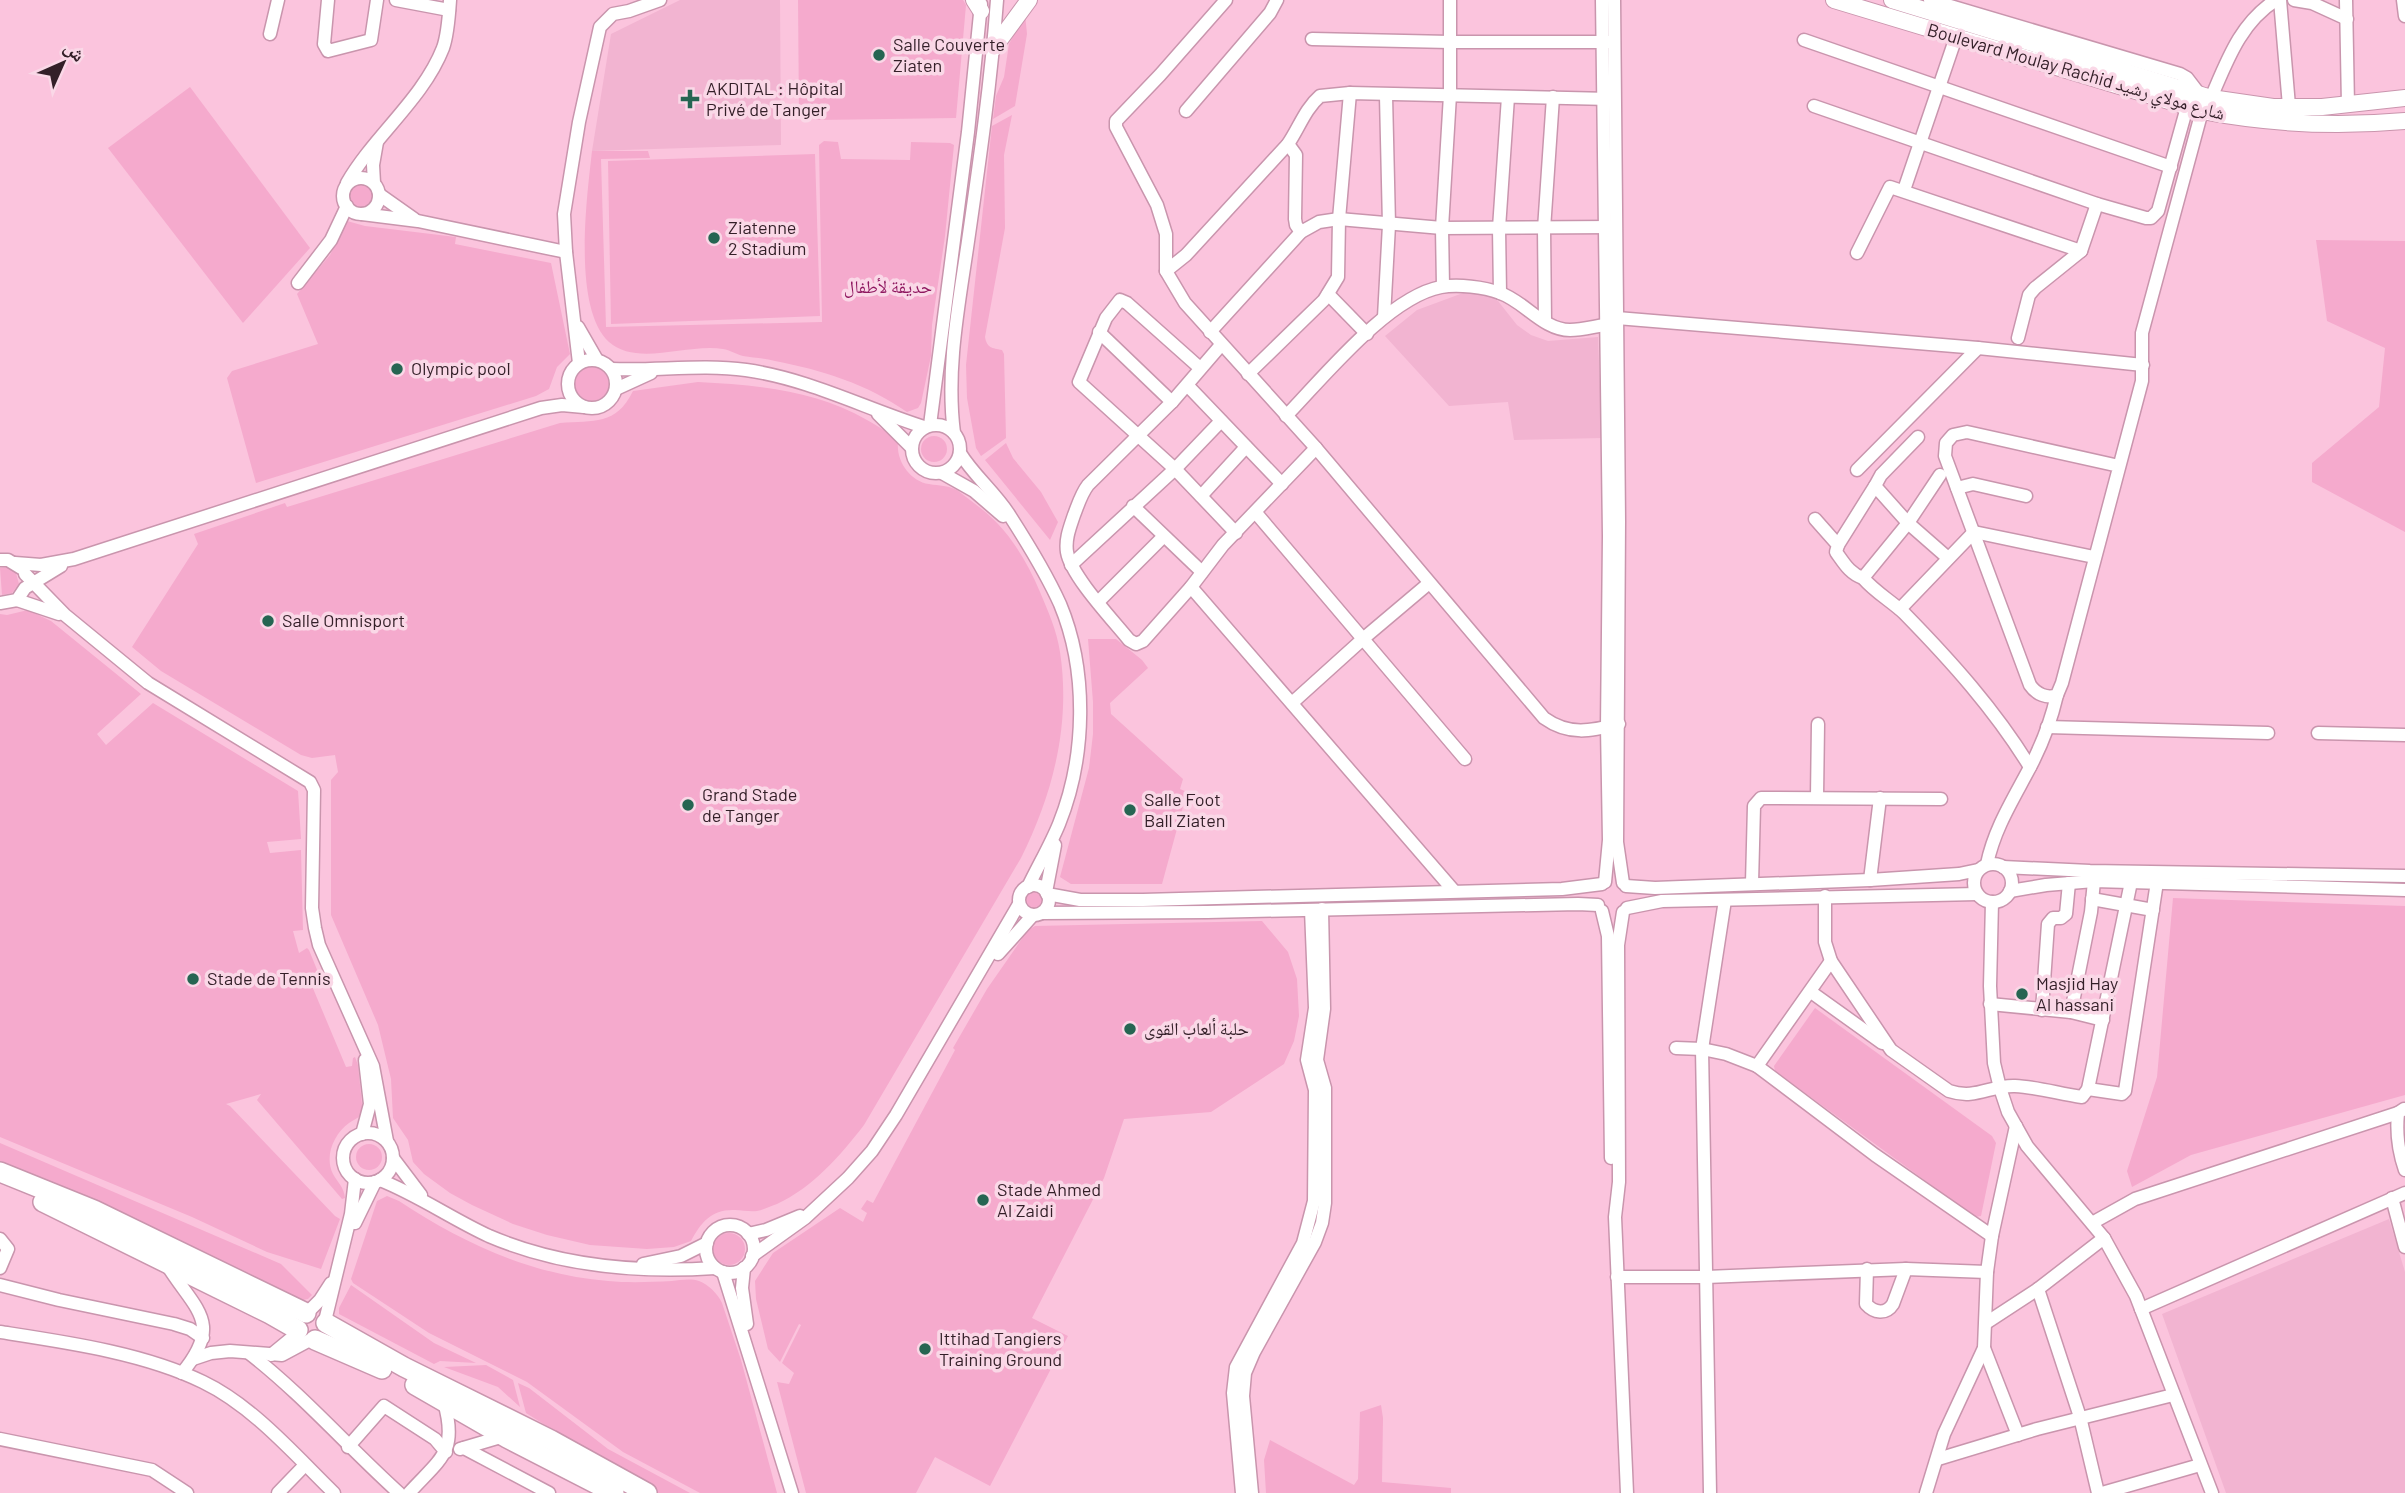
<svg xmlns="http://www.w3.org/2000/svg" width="2405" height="1493" font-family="Barlow,'Noto Naskh Arabic',sans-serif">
  <rect width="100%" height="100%" fill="#fbc4dd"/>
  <g fill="#f2b4d1">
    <path d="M680 0H780L781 145 592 151 611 34Z"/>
    <path d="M1463 293H1480L1490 296 1498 301 1517 325 1531 335 1548 341 1598 337 1602 438 1514 440 1508 402 1449 406 1385 336 1417 310Z"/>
    <path d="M2389 1219 2405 1272V1493H2226L2162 1314Z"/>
  </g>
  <g fill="#f5aacd">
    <path d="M798 0H963L966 5 956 118 819 120 799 117Z"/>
    <path d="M1025 14 1027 34 1015 106 993 119 996 96 1004 77 1009 44Z"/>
    <path d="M190 87 310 248 243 323 108 148Z"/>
    <path d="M1012 115 1004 155 1005 228 985 337C987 348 992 348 1002 350L1004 354 1006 438 981 456 976 448 967 398 966 365 992 126Z"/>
    <path d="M824 141 838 142 841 159 910 160 911 142 950 143 954 145 945 236 932 325 931 356 921 403 918 408 907 412C867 384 822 370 775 361 764 358 753 358 743 356 736 354 730 350 723 349 688 343 637 367 609 342 572 308 587 196 592 151H648L650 158 601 159 606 327 822 322 819 145Z"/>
    <path d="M815 154 820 316 611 324 608 161Z"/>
    <circle cx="361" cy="197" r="12"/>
    <path d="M347 221 365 226 456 237 455 244 551 263 570 354 557 367 549 389 536 396 256 483 227 378 232 371 318 344 297 294 330 255Z"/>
    <path d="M2316 240 2405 241V532L2312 482V463L2379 407 2385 348 2327 321Z"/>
    <circle cx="592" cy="384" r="18"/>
    <path d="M698 382C757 385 815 390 867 420 879 427 889 432 898 442 896 461 910 481 929 484 940 486 947 485 957 490 971 501 986 511 998 524 1016 543 1030 568 1040 592 1048 611 1057 631 1060 652 1071 724 1053 794 1021 858L864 1125C841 1155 812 1188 777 1204 771 1206 763 1210 757 1211 750 1212 742 1210 735 1210 712 1209 701 1222 691 1241L674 1247 647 1249 590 1245 547 1235 513 1224 472 1205 450 1193 424 1174 413 1162 408 1140 393 1118 391 1079 378 1025 331 915V780L338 772 335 755 312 758 301 755 161 671 132 647 198 544 194 534 285 503 287 507 560 423C594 420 616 426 633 391Z"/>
    <circle cx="934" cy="449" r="13"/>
    <path d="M1006 443 1013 458 1041 492 1058 522 1050 540 985 460Z"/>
    <path d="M7 567 16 573 19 584 12 593 2 595 0 568Z"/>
    <path d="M28 610 51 621 141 694 97 734 106 745 153 703 298 791 301 839 267 842 270 853 301 850 303 930 293 931 299 953 307 948 309 950 322 982 312 986 346 1067 352 1066 353 1058 355 1057 358 1065 363 1114C358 1118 353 1120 349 1123 334 1134 324 1156 333 1174 338 1183 344 1187 345 1198L342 1199 257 1100 261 1094 226 1104 230 1106 335 1216 340 1219 321 1269 267 1252 192 1217 0 1137V614L7 615Z"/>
    <path d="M1088 639H1116L1142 660 1148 668 1110 703 1111 714 1183 779 1180 789 1187 792 1162 884H1071L1060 877 1089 768 1093 734V702Z"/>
    <circle cx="1034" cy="901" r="11"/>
    <path d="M2173 898 2405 906V1095L2191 1155 2132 1187 2127 1171 2157 1077Z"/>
    <path d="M1262 921 1288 952 1297 979 1299 1016 1294 1041 1284 1064 1211 1112 1124 1119 1104 1178 1032 1318 1068 1336 990 1486 935 1457 916 1493H806L777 1382 789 1384 794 1373 782 1363 801 1325 799 1324 780 1362 768 1349 756 1299 755 1281 773 1253 840 1208 863 1222 867 1213 861 1209 867 1200 873 1203 955 1050 953 1048 987 989 1028 930 1035 926Z"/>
    <path d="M1815 1008 1992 1136 1996 1143 1981 1216 1975 1217 1775 1071 1774 1066Z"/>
    <path d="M0 1143 281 1264 312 1295 308 1299 303 1300 97 1200 0 1161Z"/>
    <circle cx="369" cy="1157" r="13"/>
    <path d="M387 1196 399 1201C462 1243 532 1275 608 1281 629 1283 651 1282 672 1281 680 1280 691 1278 699 1281 708 1284 718 1294 722 1303L741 1360 777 1493H700L623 1452 527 1382 429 1333 353 1283 351 1279 377 1201Z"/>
    <circle cx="729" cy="1249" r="16"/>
    <path d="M351 1285 434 1343 476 1363 440 1361 434 1364 339 1314V1308Z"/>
    <path d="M486 1365 513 1380 520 1407 498 1387 444 1367Z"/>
    <path d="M518 1383 529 1388 608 1449 690 1493H657L562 1440 553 1430 526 1413Z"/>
    <path d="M1381 1405 1383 1418 1382 1482 1451 1488V1493H1266L1264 1460 1270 1440 1354 1485 1358 1479 1360 1412Z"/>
  </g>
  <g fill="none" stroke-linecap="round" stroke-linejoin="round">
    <defs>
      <g id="minor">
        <path d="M328 0 324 44 328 51 371 40 377 0"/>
        <path d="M396 0 449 10"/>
        <path d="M1226 0 1160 75 1116 121V127L1157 205 1166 234V271L1185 303 1316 448 1544 718C1569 736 1591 731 1619 724"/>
        <path d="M1602 0 1609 536 1607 727 1609 840 1605 882"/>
        <path d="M1614 0 1619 521 1617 842 1623 883"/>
        <path d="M1930 0 2180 74 2187 78 2200 95"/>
        <path d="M2280 0 2289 106"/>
        <path d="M2294 0 2312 3 2347 19"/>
        <path d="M2346 0 2348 105"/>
        <path d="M2403 0 2405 16"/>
        <path d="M270 34 278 0"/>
        <path d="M1312 39 1450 42H1609"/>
        <path d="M1804 40 2171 167"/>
        <path d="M2211 98C2227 61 2240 23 2276 0"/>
        <path d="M1814 106 2097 204 2146 218H2151L2158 211 2187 107"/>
        <path d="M1186 111 1270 13 1277 0"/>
        <path d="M1288 144 1296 155 1295 219 1296 225 1301 232"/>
        <circle cx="361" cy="196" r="18"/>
        <path d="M347 183C374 136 423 99 443 48 448 34 449 15 450 0"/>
        <path d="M374 183 373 165 377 142"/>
        <path d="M1904 190 1956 37"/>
        <path d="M380 195 414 219"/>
        <path d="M362 214 418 221 566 252"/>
        <path d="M1857 253 1890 187 2081 251"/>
        <path d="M1166 271 1186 255 1288 144C1299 128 1305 109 1320 96L1350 93 1610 99"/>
        <path d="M298 283 331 240 347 206"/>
        <path d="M1443 286 1442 228 1450 95V0"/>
        <path d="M1500 293 1499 228 1508 97"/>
        <path d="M1328 294 1367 334"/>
        <path d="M1384 317 1389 225 1386 96"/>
        <path d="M1617 318 1978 348 2143 365"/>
        <path d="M1545 321 1544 229 1553 97"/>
        <path d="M578 327 597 360"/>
        <path d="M1099 332 1172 402"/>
        <path d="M1210 332 1301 232 1319 222 1339 219 1442 228 1614 227"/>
        <path d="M2018 338 2029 295 2035 288 2081 251 2097 204"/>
        <path d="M1221 345 1172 402 1088 485C1081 494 1078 505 1074 515 1070 527 1065 539 1067 552 1071 576 1113 620 1129 640L1136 644 1143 641 1191 587 1223 545 1316 448"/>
        <circle cx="592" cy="384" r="24"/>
        <path d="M579 363 566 252 564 214 579 122 600 27 613 14 629 11 660 0"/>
        <path d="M1200 368 1127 303 1120 300 1106 318 1079 382 1175 469 1236 533"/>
        <path d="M612 369C656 371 702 364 746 370 809 379 864 408 924 427"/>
        <path d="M1248 374 1324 300 1338 277 1339 219 1350 93"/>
        <path d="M1188 386 1282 484"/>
        <path d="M616 389 651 373"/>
        <path d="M878 414 911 447"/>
        <path d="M1286 416C1323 378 1388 297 1441 287 1458 284 1484 287 1500 293 1524 301 1543 330 1570 330 1584 330 1599 325 1613 324"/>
        <circle cx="936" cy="449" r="24"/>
        <path d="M930 425 968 132 981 4"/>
        <path d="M954 433C946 371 958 309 967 248 979 165 991 83 997 0"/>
        <path d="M1918 437 1881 475 1875 486 1908 523 1948 558"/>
        <path d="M960 453C974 476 996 493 1010 516 1028 544 1046 573 1060 604 1088 671 1086 757 1059 824 1050 846 1038 866 1028 887"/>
        <path d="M2119 466 1967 432 1953 435 1946 443 1945 456 2030 685C2036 694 2047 699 2057 695L2062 683 2142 381V333L2202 111"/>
        <path d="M1857 470 1978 348"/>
        <path d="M942 473 974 491 1003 516"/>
        <path d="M1940 475 1908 523 1863 578C1875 592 1891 601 1904 613 1951 661 1995 710 2030 767"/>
        <path d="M1957 488 1973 484 2026 496"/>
        <path d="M1201 496 1246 447"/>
        <path d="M1133 506 1202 572"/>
        <path d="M1256 513 1465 759"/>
        <path d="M1815 519 1838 545 1836 552C1844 563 1850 574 1863 578"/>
        <path d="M1838 545 1875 486"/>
        <path d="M0 560H8L21 568"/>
        <path d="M15 563 41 565 74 559 541 408 562 405 584 407"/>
        <path d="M1071 565 1175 469 1221 421"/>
        <path d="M25 574 65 615 148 683 310 782 314 790 312 908 315 928 319 945 373 1066 387 1141"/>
        <path d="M1191 587 1454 891"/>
        <path d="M17 600 59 614"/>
        <path d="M1098 602 1163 537"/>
        <path d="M0 603 17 600 25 588 61 566"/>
        <path d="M1900 609 1974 532 2094 557"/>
        <path d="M1292 703 1364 638 1428 584"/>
        <path d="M2047 727 2268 733"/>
        <path d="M2318 733 2405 735"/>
        <path d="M1817 797 1818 724"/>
        <circle cx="1993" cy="883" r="19"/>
        <path d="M1987 864C1994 830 2012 801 2028 771 2041 747 2051 721 2057 695"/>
        <path d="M2003 867 2090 871 2405 876"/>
        <path d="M1870 880 1880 798"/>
        <path d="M1752 883 1754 806 1761 798 1941 799"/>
        <circle cx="1034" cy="900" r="15"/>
        <path d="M1626 886 1655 888 1870 880 1959 874 1978 870"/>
        <path d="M2010 891 2046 885 2094 881 2405 890"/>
        <path d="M1046 892 1055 845"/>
        <path d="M1047 894 1080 900H1143L1562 889 1602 884"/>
        <path d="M1825 896V942L1831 961 1891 1050 1949 1091C1976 1100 1990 1085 2015 1086 2037 1087 2060 1094 2082 1097L2088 1089 2131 882"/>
        <path d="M2092 899 2153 910"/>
        <path d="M1992 902 1990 986 1994 1063 2000 1088 2008 1112 2027 1146 2104 1238 2136 1296 2212 1493"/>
        <path d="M1627 908 1662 901 1977 894"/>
        <path d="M1602 911 1608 936 1611 1158"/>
        <path d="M1623 912 1618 945 1619 1182 1615 1217 1627 1493"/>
        <path d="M1042 913 1207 912 1578 904 1598 905"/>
        <path d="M998 954 1033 915"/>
        <path d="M1811 992 1882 1043"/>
        <path d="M1990 1004 2071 1012 2103 1020"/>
        <path d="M2042 1010 2048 924 2053 918H2061L2066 914 2069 883"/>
        <path d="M2071 1012 2091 912 2094 881"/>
        <path d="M1676 1048 1702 1049 1726 1054 1757 1066 1875 1155 1992 1236"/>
        <path d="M1757 1066 1831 961"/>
        <path d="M2088 1089 2122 1094 2125 1091 2157 882"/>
        <path d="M2404 1109 2398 1113C2396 1134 2398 1150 2405 1170"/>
        <circle cx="368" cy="1158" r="25"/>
        <path d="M362 1134 370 1104 365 1060"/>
        <path d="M393 1158 421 1195"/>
        <path d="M380 1180C418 1195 452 1219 489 1236 559 1266 640 1273 715 1268"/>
        <path d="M2392 1198 2405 1247"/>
        <path d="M355 1223 375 1182"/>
        <path d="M2092 1223 2135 1199 2398 1113"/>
        <circle cx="730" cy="1249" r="24"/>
        <path d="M748 1234 766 1230 800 1216"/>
        <path d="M0 1239 8 1249 0 1268"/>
        <path d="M752 1256 805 1218 848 1178 872 1151 896 1115 1019 904"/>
        <path d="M643 1264 681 1256 707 1243"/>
        <path d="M167 1265C195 1310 224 1322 182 1373"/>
        <path d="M744 1268 742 1288 747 1324"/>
        <path d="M1867 1269 1866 1304C1874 1313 1886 1315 1893 1304L1906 1269 1987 1272"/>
        <path d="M723 1272 792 1493"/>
        <path d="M1617 1277H1706L1906 1269"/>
        <path d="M0 1285 59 1300 174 1324 190 1329 203 1338"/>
        <path d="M2038 1289 2080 1417 2098 1493"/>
        <path d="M2141 1309 2405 1193"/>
        <path d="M308 1312 320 1300 331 1283"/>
        <path d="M325 1321 351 1214 355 1179"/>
        <path d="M1986 1323 2038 1289 2104 1238"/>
        <path d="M0 1332C65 1342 144 1353 203 1382 253 1406 295 1455 334 1493"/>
        <path d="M1984 1348 2018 1435"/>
        <path d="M249 1353C303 1395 348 1447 399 1493"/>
        <path d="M271 1355 299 1332"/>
        <path d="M193 1359 211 1353 230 1351 282 1355 310 1340"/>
        <path d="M0 1439 152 1470 187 1493"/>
        <path d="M348 1447 384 1406 435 1439 446 1452"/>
        <path d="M464 1448 549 1493"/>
        <path d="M460 1449 504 1436"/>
        <path d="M1938 1459 2037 1429 2173 1395"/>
        <path d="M278 1493 305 1465"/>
        <path d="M409 1493C441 1458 458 1452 444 1402"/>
        <path d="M1242 1493 1233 1393 1236 1367 1303 1243 1314 1201 1315 1090 1307 1060 1315 1008 1311 910"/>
        <path d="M1252 1493 1243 1396 1245 1373 1254 1352 1315 1242 1322 1223 1325 1203V1088L1317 1060 1324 1009 1322 909"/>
        <path d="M1710 1493 1702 1049 1725 900"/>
        <path d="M1926 1493 1944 1434 1984 1348 1987 1272 1992 1236 2016 1126"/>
        <path d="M2102 1493 2200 1465"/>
      </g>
      <g id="major">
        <path d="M974 0 981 11"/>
        <path d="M1834 0 2202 111C2269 124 2337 127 2405 121"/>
        <path d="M1892 0 2211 98 2273 107H2322L2405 98"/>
        <path d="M993 49 1029 0"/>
      </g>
      <g id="highway">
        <path d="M0 1172 94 1210 306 1313"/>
        <path d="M43 1202 270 1314 298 1330"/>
        <path d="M326 1323 404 1367 551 1440 647 1493"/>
        <path d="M315 1340 382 1369"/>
        <path d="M415 1385 507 1438 614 1493"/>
      </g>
    </defs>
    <use href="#minor" stroke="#c995ad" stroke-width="15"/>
    <use href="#major" stroke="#c995ad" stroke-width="18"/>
    <use href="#highway" stroke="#c995ad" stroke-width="22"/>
    <use href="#minor" stroke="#fff" stroke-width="12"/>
    <use href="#major" stroke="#fff" stroke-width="16"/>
    <use href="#highway" stroke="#fff" stroke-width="19"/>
  </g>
  <g fill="#266552" stroke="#fad8e7" stroke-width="2.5">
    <circle cx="879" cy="55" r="7"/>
    <path d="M686.5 88.5h7v7h7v7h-7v7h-7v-7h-7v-7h7z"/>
    <circle cx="714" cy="238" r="7"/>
    <circle cx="397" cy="369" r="7"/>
    <circle cx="268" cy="621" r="7"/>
    <circle cx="688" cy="805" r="7"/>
    <circle cx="1130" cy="810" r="7"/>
    <circle cx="193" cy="979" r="7"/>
    <circle cx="2022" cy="994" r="7"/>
    <circle cx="1130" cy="1029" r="7"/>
    <circle cx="983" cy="1200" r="7"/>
    <circle cx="925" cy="1349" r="7"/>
  </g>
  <g text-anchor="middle" stroke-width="7" stroke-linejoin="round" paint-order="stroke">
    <g font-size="18" fill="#331f28" stroke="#fad8e7" text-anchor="start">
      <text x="893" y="51">Salle Couverte<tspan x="893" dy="21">Ziaten</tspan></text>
      <text x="706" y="95">AKDITAL : Hôpital<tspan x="706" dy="21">Privé de Tanger</tspan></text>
      <text x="728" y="234">Ziatenne<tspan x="728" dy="21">2 Stadium</tspan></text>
      <text x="411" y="375">Olympic pool</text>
      <text x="282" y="627">Salle Omnisport</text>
      <text x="702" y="801">Grand Stade<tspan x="702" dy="21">de Tanger</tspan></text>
      <text x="1144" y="806">Salle Foot<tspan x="1144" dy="21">Ball Ziaten</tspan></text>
      <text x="207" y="985">Stade de Tennis</text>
      <text x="2036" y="990">Masjid Hay<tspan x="2036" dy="21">Al hassani</tspan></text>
      <text x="1144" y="1035">حلبة ألعاب القوى</text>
      <text x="997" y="1196">Stade Ahmed<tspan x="997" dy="21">Al Zaidi</tspan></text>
      <text x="939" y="1345">Ittihad Tangiers<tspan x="939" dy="21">Training Ground</tspan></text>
    </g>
    <g font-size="18" fill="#331f28" stroke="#fad8e7">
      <text transform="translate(2076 72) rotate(16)" y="6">Boulevard Moulay Rachid شارع مولاي رشيد</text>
    </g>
    <g font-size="18" fill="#8f1860" stroke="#fad8e7">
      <text x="888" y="293">حديقة لأطفال</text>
    </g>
  </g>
  <g transform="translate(63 63) rotate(45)" stroke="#fad8e7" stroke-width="5" paint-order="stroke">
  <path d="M0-5L12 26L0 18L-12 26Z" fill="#331f28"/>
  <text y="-10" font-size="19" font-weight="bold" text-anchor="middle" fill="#331f28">ش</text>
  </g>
</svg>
